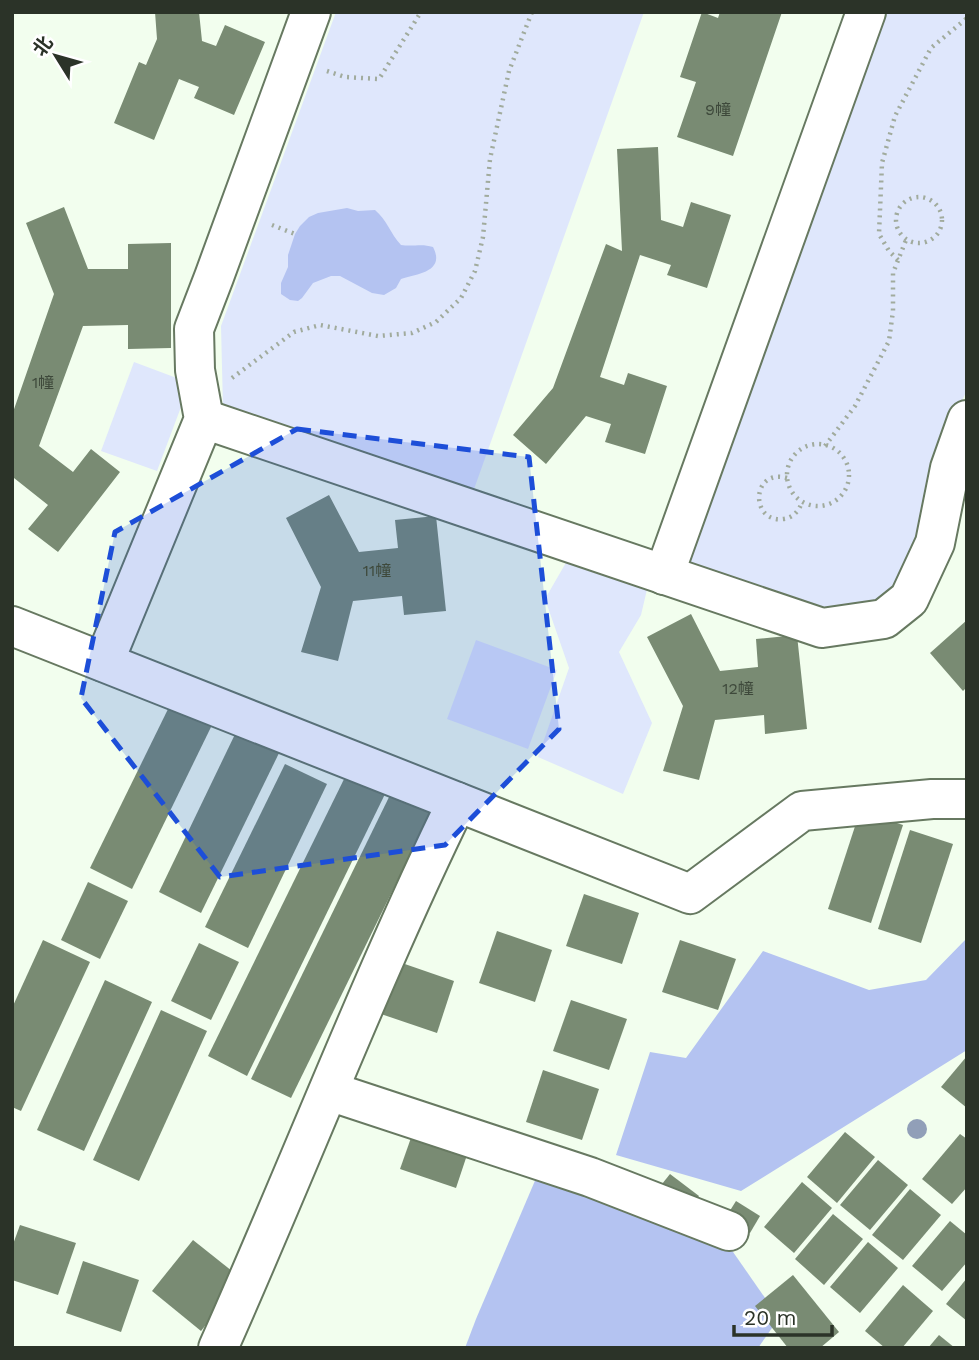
<svg xmlns="http://www.w3.org/2000/svg" width="979" height="1360" font-family="'Work Sans','Noto Sans SC',sans-serif">
  <rect width="100%" height="100%" fill="#f2feee"/>
  <g fill="#dfe7fc">
    <path d="M336 12H644L473 492 223 408 221 326Z"/>
    <path d="M882 12H967V390L950 426 930 507 892 601 824 620 679 568Z"/>
    <path d="M134 362 190 383 157 471 101 451Z"/>
    <path d="M571 554 649 581 641 615 619 652 652 723 623 794 538 757 569 668 545 599Z"/>
    <path d="M476 640 557 670 528 749 447 719Z"/>
  </g>
  <g fill="#b4c3f1">
    <path d="M347 208 358 211 375 210C387 220 390 233 401 245 414 247 421 243 433 247 446 272 416 274 401 279L396 288 384 295 372 293 340 276H331L313 283 302 298 298 301 290 300 281 294V283L288 267V255L295 234 300 226 309 217 318 213Z"/>
    <path d="M967 938V1050L741 1191 616 1155 650 1052 686 1058 763 951 869 990 926 980Z"/>
    <path d="M537 1176 724 1239 779 1318 758 1348H465L476 1319Z"/>
  </g>
  <g fill="#798b73">
    <path d="M155 12H199L202 41 216 46 225 25 265 42 234 115 194 98 199 87 179 79 154 140 114 123 139 62 146 65 157 39Z"/>
    <path d="M702 12 718 18 720 12H782L733 156 677 137 696 82 680 77Z"/>
    <path d="M658 147 661 220 683 227 691 202 731 215 707 288 667 275 671 265 640 255 600 377 624 385 628 373 667 386 645 454 605 442 611 424 586 416 546 464 513 435 553 388 606 244 622 251 617 149Z"/>
    <path d="M64 207 88 269H128V244L171 243V348L128 349V325L83 326 39 446 73 472 91 449 120 472 58 552 28 529 48 505 14 478 12 479V415L54 294 26 223Z"/>
    <path d="M329 495 359 552 398 548 395 520 436 516 446 611 404 615 402 596 353 601 338 661 301 652 321 587 286 518Z"/>
    <path d="M691 614 720 671 758 667 756 639 797 635 807 729 765 734 764 715 715 720 699 780 663 771 683 706 647 637Z"/>
    <path d="M967 620V687L963 691 930 653Z"/>
    <path d="M170 705 212 725 132 889 90 868Z"/>
    <path d="M238 728 281 749 201 913 159 892Z"/>
    <path d="M285 764 327 784 248 948 205 927Z"/>
    <path d="M348 771 387 790 247 1076 208 1056Z"/>
    <path d="M391 793 431 812 291 1098 251 1079Z"/>
    <path d="M860 811 903 825 871 923 828 909Z"/>
    <path d="M910 830 953 844 921 943 878 929Z"/>
    <path d="M88 882 128 901 100 959 61 940Z"/>
    <path d="M584 894 639 913 622 964 566 946Z"/>
    <path d="M497 931 552 950 535 1002 479 983Z"/>
    <path d="M43 940 90 962 21 1111 12 1107V1008Z"/>
    <path d="M680 940 736 959 718 1010 662 992Z"/>
    <path d="M199 943 239 962 211 1020 171 1001Z"/>
    <path d="M399 962 454 981 437 1033 381 1014Z"/>
    <path d="M105 980 152 1002 84 1151 37 1130Z"/>
    <path d="M571 1000 627 1019 609 1070 553 1051Z"/>
    <path d="M161 1010 207 1031 139 1181 93 1160Z"/>
    <path d="M967 1056V1108L941 1087Z"/>
    <path d="M543 1070 599 1089 582 1140 526 1122Z"/>
    <path d="M418 1118 473 1137 456 1188 400 1169Z"/>
    <path d="M845 1132 875 1157 837 1203 807 1177Z"/>
    <path d="M960 1134 967 1139V1187L952 1204 922 1179Z"/>
    <path d="M878 1160 908 1185 870 1230 840 1205Z"/>
    <path d="M670 1174 699 1196 691 1207 662 1184Z"/>
    <path d="M802 1182 832 1208 794 1253 764 1227Z"/>
    <path d="M910 1189 941 1215 903 1260 872 1235Z"/>
    <path d="M736 1201 760 1216 750 1233 726 1217Z"/>
    <path d="M833 1214 863 1239 824 1285 795 1259Z"/>
    <path d="M950 1221 967 1235V1262L942 1291 912 1266Z"/>
    <path d="M20 1225 76 1243 58 1295 12 1280V1247Z"/>
    <path d="M193 1240 242 1279 201 1331 152 1291Z"/>
    <path d="M868 1242 898 1268 860 1313 830 1287Z"/>
    <path d="M83 1261 139 1280 121 1332 66 1313Z"/>
    <path d="M793 1275 839 1332 820 1348H788L755 1306Z"/>
    <path d="M967 1278V1321L946 1304Z"/>
    <path d="M903 1285 933 1311 902 1348H885L865 1331Z"/>
    <path d="M939 1335 955 1348H928Z"/>
  </g>
  <g fill="none" stroke-linecap="round" stroke-linejoin="round">
    <defs>
      <g id="minor">
        <path d="M204 419 822 628 884 619 909 599 935 543 950 468 967 420"/>
        <path d="M664 575 866 12"/>
        <path d="M12 626 690 894 802 811 932 799H967"/>
        <path d="M104 662 204 419 195 370 194 329 214 277 311 12"/>
        <path d="M329 1091 590 1177 729 1231"/>
        <path d="M218 1348C299 1167 370 980 457 802"/>
      </g>
    </defs>
    <use href="#minor" stroke="#677961" stroke-width="42"/>
    <g stroke="#a1ab9d" stroke-width="4.5" stroke-dasharray="2 5" stroke-linecap="butt">
      <path d="M327 71 345 77 379 79 421 12"/>
      <circle cx="919" cy="220" r="23"/>
      <path d="M272 225 295 234"/>
      <path d="M898 260 889 251 879 234 882 163 895 116 931 48 967 18"/>
      <path d="M232 378 294 332 320 325 378 336 412 333 436 322 461 298 475 271 483 237 490 159 509 71 532 12"/>
      <circle cx="818" cy="475" r="31"/>
      <path d="M825 446 855 406 889 341 893 311V273L906 240"/>
      <path d="M787 478C751 468 750 523 783 519 793 518 799 511 802 502"/>
    </g>
    <use href="#minor" stroke="#fff" stroke-width="38"/>
  </g>
  <circle fill="#919fb8" cx="917" cy="1129" r="10"/>
  <path fill="#1d4ed8" fill-opacity="0.2" stroke="#1d4ed8" stroke-width="5" stroke-dasharray="14 9" stroke-linejoin="round" d="M297 429 529 457 559 729 445 845 220 877 81 698 115 532Z"/>
  <g text-anchor="middle" stroke-width="5" stroke-linejoin="round" paint-order="stroke">
    <g font-size="16" fill="#3e493b">
      <text x="718" y="115">9幢</text>
      <text x="43" y="388">1幢</text>
      <text x="377" y="576">11幢</text>
      <text x="738" y="694">12幢</text>
    </g>
  </g>
  <rect width="979" height="1360" fill="none" stroke="#2b3328" stroke-width="28"/>
  <g transform="translate(56 56) rotate(307)" stroke="#ffffff" stroke-width="5" paint-order="stroke">
  <path d="M0-5L12 26L0 18L-12 26Z" fill="#2b3328"/>
  <text y="-10" font-size="19" font-weight="bold" text-anchor="middle" fill="#2b3328">北</text>
  </g>
  <path d="M734 1325v10h98v-10" fill="none" stroke="#2b3328" stroke-width="3.5"/>
  <text x="744" y="1325" font-size="21" fill="#2b3328" stroke="#ffffff" stroke-width="5" paint-order="stroke">20 m</text>
</svg>
